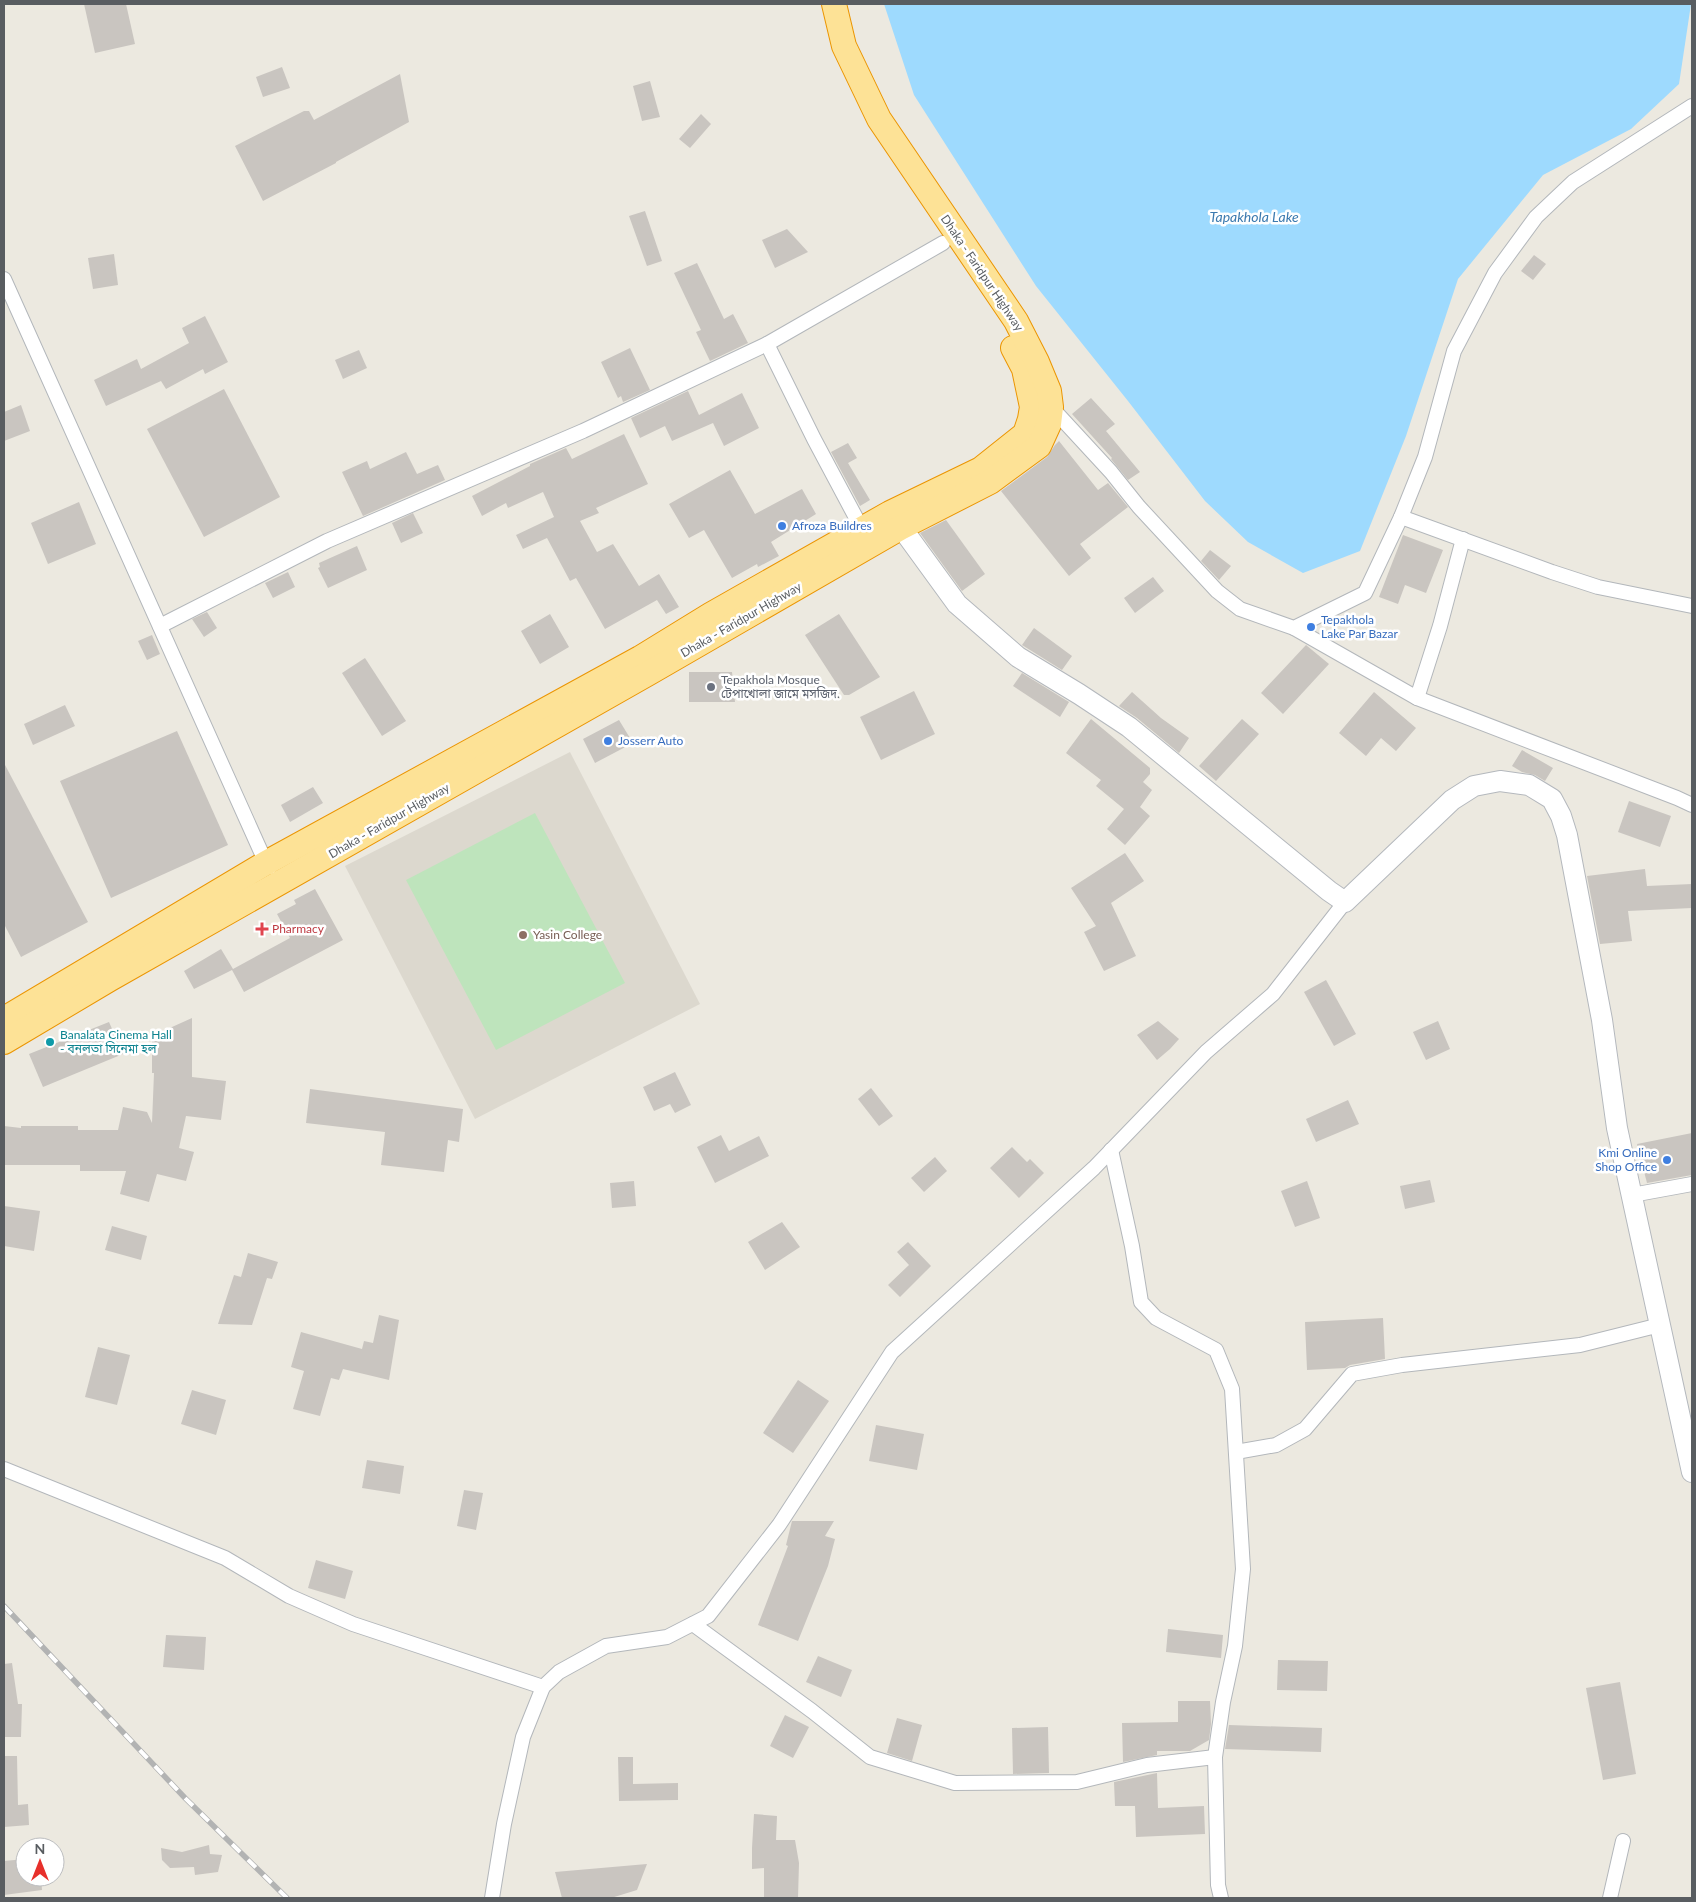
<svg xmlns="http://www.w3.org/2000/svg" width="1696" height="1902" font-family="Lato,'Noto Sans Bengali',sans-serif">
  <rect width="100%" height="100%" fill="#ece9e0"/>
  <path fill="#dcd8ce" d="M570 752 700 1004 475 1119 345 866Z"/>
  <path fill="#bee4bc" d="M535 813 625 983 496 1050 406 880Z"/>
  <path fill="#9edafe" d="M884 4H1691L1679 84 1631 129 1543 175 1458 279 1406 436 1360 551 1303 573 1248 542 1205 501 1128 401 1036 286 914 95Z"/>
  <g fill="#c9c5c0">
    <path d="M84 4H126L135 44 95 53Z"/>
    <path d="M282 67 290 88 263 97 256 77Z"/>
    <path d="M400 74 409 122 336 162V163L263 201 235 146 304 111H309L314 120Z"/>
    <path d="M650 81 660 117 642 121 633 86Z"/>
    <path d="M701 114 711 124 690 148 679 139Z"/>
    <path d="M645 211 662 261 647 266 629 216Z"/>
    <path d="M787 229 808 252 775 268 762 240Z"/>
    <path d="M114 254 118 285 93 289 88 258Z"/>
    <path d="M1534 255 1546 264 1533 280 1521 271Z"/>
    <path d="M697 263 724 319 733 314 748 343 710 361 696 332 701 330 674 273Z"/>
    <path d="M205 316 228 362 205 374 203 369 166 389 161 381 106 406 94 380 137 359 141 369 189 343 182 328Z"/>
    <path d="M630 348 650 390 623 402 621 396 618 398 601 362Z"/>
    <path d="M359 350 367 368 343 379 335 360Z"/>
    <path d="M224 389 280 497 204 537 147 429Z"/>
    <path d="M688 391 699 415 742 393 759 428 724 446 713 423 672 441 665 426 640 438 631 418Z"/>
    <path d="M1091 398 1115 424 1106 431 1140 472 1128 480 1111 459 1112 458 1072 414Z"/>
    <path d="M21 405 30 431 4 441V412Z"/>
    <path d="M624 434 648 484 596 508 599 513 580 521 597 552 613 544 639 586 659 574 679 607 666 614 657 600 605 629 576 578 570 581 547 538 523 549 516 535 554 517 543 492 508 508 506 503 482 516 472 496 530 466V464L566 448 572 459Z"/>
    <path d="M1059 441 1098 490 1108 483 1128 507 1080 544 1091 558 1069 576 1001 491 1047 457 1055 445Z"/>
    <path d="M848 443 857 458 848 463 870 500 860 506 831 452Z"/>
    <path d="M406 452 417 474 438 465 445 480 363 516 342 472 367 461 370 469Z"/>
    <path d="M730 470 755 514 802 489 816 514 771 542 779 556 758 567 757 564 732 578 704 530 689 538 669 504Z"/>
    <path d="M79 502 96 544 48 564 31 523Z"/>
    <path d="M413 513 423 533 401 543 392 523Z"/>
    <path d="M946 520 985 574 962 591 920 533Z"/>
    <path d="M1403 535 1443 550 1426 593 1405 585 1398 604 1379 597Z"/>
    <path d="M357 546 367 570 328 588 318 568 320 567 319 563Z"/>
    <path d="M1210 550 1231 566 1219 580 1201 561Z"/>
    <path d="M288 572 295 587 273 598 265 583Z"/>
    <path d="M1153 577 1164 591 1135 613 1124 598Z"/>
    <path d="M207 612 217 628 204 637 192 619Z"/>
    <path d="M550 614 569 647 540 664 521 631Z"/>
    <path d="M839 614 880 677 849 695H844L805 635Z"/>
    <path d="M1034 628 1072 656 1062 670 1022 645Z"/>
    <path d="M152 635 160 654 147 660 138 641Z"/>
    <path d="M1306 645 1329 664 1283 714 1261 693Z"/>
    <path d="M365 658 406 721 382 736 342 673Z"/>
    <path d="M689 672H732L735 702H689Z"/>
    <path d="M1022 673 1069 702 1060 717 1013 686Z"/>
    <path d="M914 691 935 734 881 760 860 717Z"/>
    <path d="M1132 692 1161 718 1189 738 1179 753 1137 718 1119 706Z"/>
    <path d="M1374 692 1416 728 1396 751 1381 738 1366 756 1339 733Z"/>
    <path d="M65 705 75 726 33 745 24 724Z"/>
    <path d="M1091 719 1150 768V774L1143 782 1152 790 1140 807 1150 816 1125 845 1107 829 1124 809 1096 786 1101 780 1066 753Z"/>
    <path d="M1242 719 1259 734 1216 781 1199 766Z"/>
    <path d="M619 720 633 743 595 763 583 739Z"/>
    <path d="M177 731 228 845 111 898 60 781Z"/>
    <path d="M1522 750 1553 768 1545 781 1535 775 1522 772 1512 766Z"/>
    <path d="M4 763 88 922 21 957 4 924Z"/>
    <path d="M313 787 323 803 290 822 281 805Z"/>
    <path d="M1629 801 1671 816 1660 847 1618 832Z"/>
    <path d="M1125 853 1144 881 1111 903 1136 956 1104 971 1084 932 1096 926 1071 888Z"/>
    <path d="M1645 869 1647 886 1692 884V908L1628 911 1632 941 1600 944 1587 876Z"/>
    <path d="M315 889 343 940 244 992 232 970 194 989 184 971 221 949 233 969 290 938 277 914 296 904 294 900Z"/>
    <path d="M1326 980 1356 1034 1334 1046 1304 992Z"/>
    <path d="M192 1018V1077L226 1081 221 1120 186 1116 179 1148 194 1152 186 1181 157 1174 149 1202 120 1194 126 1171H80V1165H4V1126L21 1128V1126H78V1130H118L123 1107 147 1112 152 1123 154 1073H152V1036Z"/>
    <path d="M1158 1021 1179 1039 1170 1049 1157 1060 1137 1035Z"/>
    <path d="M1438 1021 1450 1049 1426 1060 1413 1032Z"/>
    <path d="M109 1022 123 1054 43 1087 29 1054Z"/>
    <path d="M675 1072 691 1105 675 1113 670 1104 654 1111 643 1087Z"/>
    <path d="M871 1088 893 1116 879 1126 858 1099Z"/>
    <path d="M310 1089 463 1109 459 1142 448 1140 444 1172 381 1165 385 1132 306 1123Z"/>
    <path d="M1348 1100 1359 1124 1316 1142 1306 1119Z"/>
    <path d="M1692 1133V1175L1647 1183 1637 1144Z"/>
    <path d="M721 1135 729 1151 759 1136 769 1156 715 1183 697 1147Z"/>
    <path d="M1012 1147 1027 1162 1030 1159 1044 1173 1019 1198 990 1168Z"/>
    <path d="M935 1157 947 1171 924 1192 911 1178Z"/>
    <path d="M1430 1180 1435 1202 1405 1209 1400 1186Z"/>
    <path d="M634 1181 636 1206 612 1208 610 1183Z"/>
    <path d="M1307 1181 1320 1218 1295 1227 1281 1191Z"/>
    <path d="M4 1206 40 1211 34 1251 4 1246Z"/>
    <path d="M782 1222 800 1247 765 1270 748 1242Z"/>
    <path d="M112 1226 147 1236 141 1260 105 1250Z"/>
    <path d="M908 1242 931 1266 900 1297 888 1285 909 1265 897 1252Z"/>
    <path d="M248 1253 278 1262 272 1279 267 1278 252 1325 218 1324 234 1275 241 1277Z"/>
    <path d="M379 1315 399 1320 389 1380 343 1369 339 1380 331 1378 320 1416 293 1409 304 1371 291 1367 301 1332 362 1349 364 1341 373 1343Z"/>
    <path d="M1383 1318 1385 1359 1350 1365 1345 1368 1307 1370 1305 1322Z"/>
    <path d="M98 1347 130 1355 117 1405 85 1397Z"/>
    <path d="M798 1380 829 1401 793 1453 763 1433Z"/>
    <path d="M192 1390 226 1400 216 1435 181 1424Z"/>
    <path d="M876 1425 924 1434 917 1470 869 1461Z"/>
    <path d="M367 1460 404 1466 400 1494 362 1488Z"/>
    <path d="M464 1490 483 1493 476 1530 457 1526Z"/>
    <path d="M792 1521H834L825 1536 835 1539 828 1566 798 1641 758 1625 788 1546 786 1545Z"/>
    <path d="M316 1560 353 1571 345 1599 308 1588Z"/>
    <path d="M1168 1629 1223 1635 1221 1658 1166 1652Z"/>
    <path d="M166 1635 206 1637 204 1670 163 1667Z"/>
    <path d="M818 1656 852 1670 841 1697 806 1682Z"/>
    <path d="M1278 1660 1328 1661 1327 1691 1277 1690Z"/>
    <path d="M12 1663 18 1704H22L21 1737H4V1664Z"/>
    <path d="M1620 1682 1636 1774 1603 1780 1586 1688Z"/>
    <path d="M1178 1701H1210L1211 1724 1209 1740 1190 1751H1157V1755L1123 1762 1122 1723 1178 1722Z"/>
    <path d="M785 1715 809 1727 793 1758 770 1746Z"/>
    <path d="M897 1718 922 1725 912 1761 887 1753Z"/>
    <path d="M1229 1725 1322 1728 1321 1752 1225 1749Z"/>
    <path d="M1048 1727 1049 1773 1013 1774 1012 1728Z"/>
    <path d="M4 1756H17L18 1805 28 1804 29 1825 4 1827Z"/>
    <path d="M618 1757H633V1784L678 1783V1800L619 1801Z"/>
    <path d="M1157 1773 1158 1808 1204 1806 1205 1834 1136 1837 1135 1806H1115L1114 1782Z"/>
    <path d="M754 1814 777 1816 776 1840H795L799 1863 798 1898H764V1868L752 1869V1848Z"/>
    <path d="M209 1845 210 1854 222 1855 218 1872 195 1875 194 1867 170 1868 162 1860 161 1848 182 1852Z"/>
    <path d="M25 1859V1877H41L42 1890 4 1895V1861Z"/>
    <path d="M647 1864 637 1890 611 1898H562L555 1872Z"/>
  </g>
  <g fill="none" stroke-linecap="round" stroke-linejoin="round">
    <defs>
      <g id="minor">
        <path d="M4 279 266 863 270 867"/>
        <path d="M767 344 814 439 862 529"/>
        <path d="M1051 407 1111 472 1139 507 1217 591 1240 609 1294 628 1365 593 1401 517 1425 457 1454 351 1495 273 1536 217 1573 182 1692 106"/>
        <path d="M1401 517 1552 572 1598 587 1692 606"/>
        <path d="M160 626 327 541 583 431 767 344 943 243"/>
        <path d="M1294 628 1417 698 1677 798 1692 805"/>
        <path d="M1417 698 1440 626 1463 539"/>
        <path d="M1111 1150 1132 1246 1141 1302 1156 1318 1216 1350 1232 1389 1243 1569 1235 1646 1223 1702 1215 1757 1218 1885 1221 1898"/>
        <path d="M1632 1195 1692 1184"/>
        <path d="M1236 1452 1276 1445 1305 1429 1352 1374 1402 1365 1580 1345 1660 1325"/>
        <path d="M4 1469 225 1558 289 1596 353 1624 543 1687"/>
        <path d="M693 1624 812 1711 870 1757 955 1783 1077 1782 1147 1765 1215 1757"/>
        <path d="M492 1898 504 1824 523 1737 543 1687 559 1672 606 1646 667 1637 708 1616 779 1525 892 1352 1094 1168 1206 1052 1273 994 1345 902"/>
        <path d="M1610 1898 1623 1841"/>
      </g>
      <path id="secondary" d="M893 516 957 604 1018 657 1079 694 1129 727 1329 891 1345 902 1452 800 1474 786 1500 781 1529 785 1552 799 1561 816 1567 835 1602 1020 1617 1128 1692 1472"/>
      <g id="trunk">
        <path d="M4 1019 266 863 640 658 710 615 890 513 981 469 1025 434 1030 419 1032 407 1024 369 1013 348"/>
        <path d="M4 1042 110 979 649 673 900 528 990 482 1039 446 1049 424 1051 407 1049 391 1037 362 1016 321 879 119 844 46 834 4"/>
      </g>
    </defs>
    <use href="#minor" stroke="#b3b7bb" stroke-width="16"/>
    <use href="#secondary" stroke="#b4b8bd" stroke-width="22"/>
    <use href="#trunk" stroke="#eb9502" stroke-width="26"/>
    <use href="#minor" stroke="#fff" stroke-width="14"/>
    <use href="#secondary" stroke="#fff" stroke-width="20"/>
    <use href="#trunk" stroke="#fde296" stroke-width="24"/>
    <defs>
      <path id="rail" d="M4 1606 185 1798 287 1898"/>
    </defs>
    <use href="#rail" stroke="#b2b3b3" stroke-width="5.5"/>
    <use href="#rail" stroke="#fff" stroke-width="4" stroke-dasharray="11" stroke-linecap="butt"/>
  </g>
  <g fill="#3f7fe0" stroke="#fff" stroke-width="2">
    <circle cx="782" cy="526" r="5"/>
    <circle cx="1311" cy="627" r="5"/>
    <circle cx="608" cy="741" r="5"/>
    <circle cx="1667" cy="1160" r="5"/>
  </g>
  <circle fill="#6b7280" stroke="#fff" stroke-width="2" cx="711" cy="687" r="5"/>
  <path fill="#e0444e" stroke="#fff" stroke-width="2" d="M259.5 921.5h5v5h5v5h-5v5h-5v-5h-5v-5h5z"/>
  <circle fill="#8d6e63" stroke="#fff" stroke-width="2" cx="523" cy="935" r="5"/>
  <circle fill="#0f9aa8" stroke="#fff" stroke-width="2" cx="50" cy="1042" r="5"/>
  <g text-anchor="middle" stroke-width="5" stroke-linejoin="round" paint-order="stroke">
    <g font-size="12" fill="#595d61" stroke="#fff">
      <text transform="translate(982 273) rotate(56)" y="4">Dhaka - Faridpur Highway</text>
      <text transform="translate(741 620) rotate(-30)" y="4">Dhaka - Faridpur Highway</text>
      <text transform="translate(389 821) rotate(-30)" y="4">Dhaka - Faridpur Highway</text>
    </g>
    <g font-size="12" fill="#366cbe" stroke="#fff" text-anchor="start">
      <text x="792" y="530">Afroza Buildres</text>
      <text x="1321" y="624">Tepakhola<tspan x="1321" dy="14">Lake Par Bazar</tspan></text>
      <text x="618" y="745">Josserr Auto</text>
      <text x="1657" y="1157" text-anchor="end">Kmi Online<tspan x="1657" dy="14">Shop Office</tspan></text>
    </g>
    <g font-size="12" fill="#5b616d" stroke="#fff" text-anchor="start">
      <text x="721" y="684">Tepakhola Mosque<tspan x="721" dy="14">টেপাখোলা জামে মসজিদ.</tspan></text>
    </g>
    <g font-size="12" fill="#be3a42" stroke="#fff" text-anchor="start">
      <text x="272" y="933">Pharmacy</text>
    </g>
    <g font-size="12" fill="#785e54" stroke="#fff" text-anchor="start">
      <text x="533" y="939">Yasin College</text>
    </g>
    <g font-size="12" fill="#0d838f" stroke="#fff" text-anchor="start">
      <text x="60" y="1039">Banalata Cinema Hall<tspan x="60" dy="14">- বনলতা সিনেমা হল</tspan></text>
    </g>
    <g font-size="14" font-style="italic" fill="#3c7aaf" stroke="#fff">
      <text x="1254" y="222">Tapakhola Lake</text>
    </g>
  </g>
  <rect width="1696" height="1902" fill="none" stroke="#595d61" stroke-width="10"/>
  <g transform="translate(40 1862)"><circle r="24" fill="#ffffff" stroke="#bdbec0"/>
  <path d="M0-4L9 19L0 12L-9 19Z" fill="#e7302b"/>
  <text y="-8" font-size="14" font-weight="bold" text-anchor="middle" fill="#595d61">N</text>
  </g>
</svg>
